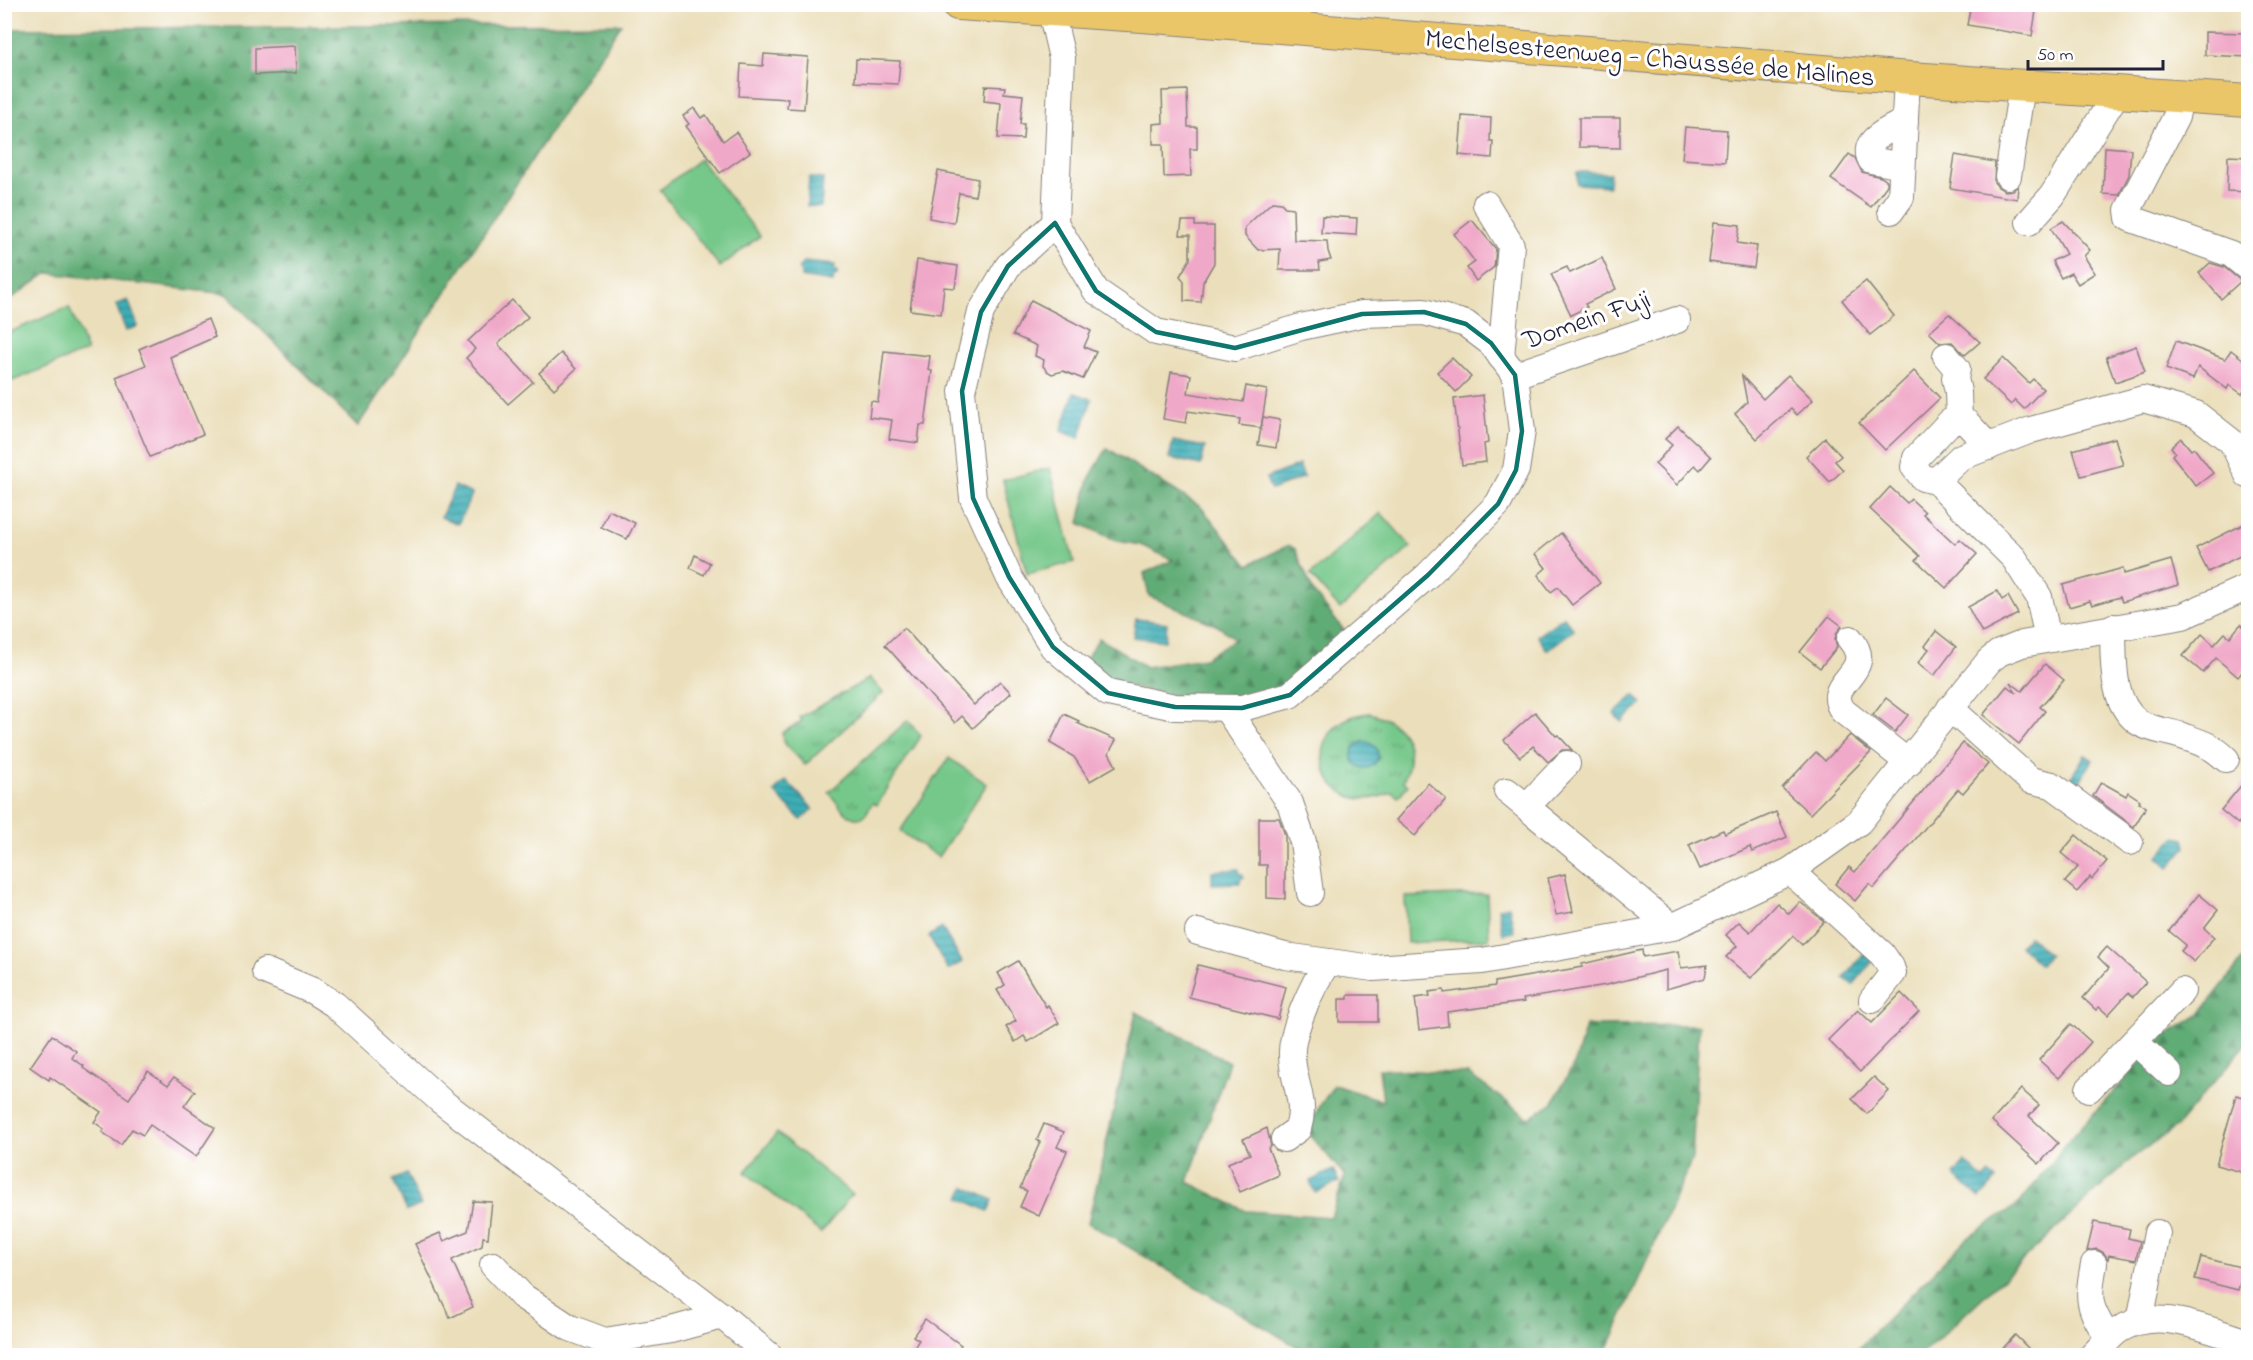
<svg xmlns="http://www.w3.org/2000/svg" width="2253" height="1360" font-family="'Indie Flower',sans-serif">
  <defs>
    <pattern id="grass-tufts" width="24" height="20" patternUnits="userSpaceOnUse" patternTransform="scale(1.5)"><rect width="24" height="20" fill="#76c88a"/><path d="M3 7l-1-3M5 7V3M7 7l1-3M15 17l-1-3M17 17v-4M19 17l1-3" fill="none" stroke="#60a272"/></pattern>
    <pattern id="forest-firs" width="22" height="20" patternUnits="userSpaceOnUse" patternTransform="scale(1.5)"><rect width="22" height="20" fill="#60ac76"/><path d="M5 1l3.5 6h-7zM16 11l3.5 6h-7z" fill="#4f8c62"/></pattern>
    <pattern id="water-rules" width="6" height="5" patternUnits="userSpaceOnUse" patternTransform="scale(1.5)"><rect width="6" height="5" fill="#3eafb6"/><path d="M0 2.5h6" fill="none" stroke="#348e95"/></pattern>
  </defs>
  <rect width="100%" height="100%" fill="#fff"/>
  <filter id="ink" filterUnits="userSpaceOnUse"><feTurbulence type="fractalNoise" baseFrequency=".0167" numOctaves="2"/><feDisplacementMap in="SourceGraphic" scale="12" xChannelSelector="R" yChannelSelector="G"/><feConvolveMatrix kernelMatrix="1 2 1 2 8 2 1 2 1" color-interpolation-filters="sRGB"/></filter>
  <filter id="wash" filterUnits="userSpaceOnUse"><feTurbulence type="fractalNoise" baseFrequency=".008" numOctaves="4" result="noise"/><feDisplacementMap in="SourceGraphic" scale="24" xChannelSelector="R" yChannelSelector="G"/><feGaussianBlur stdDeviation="1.35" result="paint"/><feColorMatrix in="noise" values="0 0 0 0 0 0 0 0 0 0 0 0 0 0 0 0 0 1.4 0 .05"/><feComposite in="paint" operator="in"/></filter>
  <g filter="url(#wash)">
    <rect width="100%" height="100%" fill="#ebdfbb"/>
    <g fill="url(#grass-tufts)" stroke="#4c7562" stroke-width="1.5">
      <path d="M870 678 883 693 805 765 783 742 782 733 802 721 800 717Z"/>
      <path d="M1370 713C1403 722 1419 748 1403 781L1408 785 1398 797 1392 792C1320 826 1292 720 1370 713Z"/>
      <path d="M908 720 921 736 877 805 873 803C870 806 867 813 864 816 850 826 836 801 829 792Z"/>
    </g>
    <g fill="url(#forest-firs)" stroke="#416758" stroke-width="1.5">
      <path d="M621 24 358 426 226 294 48 273 5 303V29Z"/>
      <path d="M1107 448 1201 507 1248 565 1289 545 1295 549 1314 593 1346 633 1286 690 1234 704 1153 692 1103 679 1085 660 1099 638 1146 667 1205 658 1235 639 1218 626 1149 596 1144 573 1173 560 1141 545 1117 541 1079 523 1089 479Z"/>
      <path d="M2248 953V1042L2176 1127 2132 1158 1921 1355 1851 1356 1966 1239 2020 1203 2066 1144 2117 1088 2163 1037 2199 1015Z"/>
      <path d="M1136 1012 1229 1062 1188 1182 1246 1211 1331 1217 1345 1176 1305 1129 1334 1085 1383 1101 1379 1069 1468 1074 1529 1118 1553 1102 1576 1060 1586 1026 1699 1025 1692 1159 1605 1355H1311L1088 1223Z"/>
    </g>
    <g fill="#76c88a" stroke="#4c7562" stroke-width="1.5">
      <path d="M700 159 760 236 720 267 660 190Z"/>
      <path d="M69 307 87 351 5 384V334Z"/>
      <path d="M1050 468 1074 562 1027 574 1003 480Z"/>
      <path d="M1381 513 1411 547 1340 609 1310 575Z"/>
      <path d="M949 758 987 784 938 857 900 831Z"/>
      <path d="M1487 894 1489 939 1407 943 1405 897Z"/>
      <path d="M777 1133 852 1194 821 1233 745 1172Z"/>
    </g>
    <g fill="url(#water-rules)" stroke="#306878" stroke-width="1.5">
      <path d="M1577 172 1610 173 1609 186 1577 184Z"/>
      <path d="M809 178 823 179 821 207 807 206Z"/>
      <path d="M804 262 835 265 834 269 838 273 833 279V282L801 277V273L798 268Z"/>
      <path d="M128 300 138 326 126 331 116 305Z"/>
      <path d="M1074 393 1092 399 1079 438 1061 431Z"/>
      <path d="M1173 441 1205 447 1201 465 1169 458Z"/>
      <path d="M1299 465 1304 477 1271 490 1266 478Z"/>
      <path d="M455 486 472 494 458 524 441 517Z"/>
      <path d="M1564 617 1574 630 1547 650 1537 636Z"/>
      <path d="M1136 619 1167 623 1165 641 1133 637Z"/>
      <path d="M1634 695 1642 704 1622 722 1614 714Z"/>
      <circle cx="1365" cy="755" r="13"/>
      <path d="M2085 755 2093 760 2078 784 2070 779Z"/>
      <path d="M786 780 813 809 801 820 774 792Z"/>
      <path d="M2175 837 2184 839 2186 847 2169 867 2158 857Z"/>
      <path d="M1239 869V873L1242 874 1244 877 1240 879V883L1212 884V871Z"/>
      <path d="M1509 906 1514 932 1503 934 1498 908Z"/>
      <path d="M942 928 962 962 948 970 929 936Z"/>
      <path d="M2029 936 2049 955 2040 965 2020 946Z"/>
      <path d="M1864 953 1873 961 1853 985 1844 978Z"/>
      <path d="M1965 1162 1984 1179 1989 1174 1996 1180 1980 1198 1954 1175Z"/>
      <path d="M1333 1170 1339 1182 1315 1193 1310 1181Z"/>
      <path d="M407 1174 421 1205 407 1211 393 1180Z"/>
      <path d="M965 1187 993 1200 988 1211 960 1198Z"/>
    </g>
    <g id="blocks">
      <g fill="#f0a8c8">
        <path d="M1971 4H1998L2036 11 2032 36 1967 25Z"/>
        <path d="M2205 32 2248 33V57L2205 55Z"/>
        <path d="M295 46 296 73 255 75V48Z"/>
        <path d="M764 54 808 57 804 109 787 108 788 99 739 96 741 64 763 66Z"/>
        <path d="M856 59 900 61 898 84 855 82Z"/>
        <path d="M985 86 1005 87 1004 93 1023 95 1020 124H1024L1023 139 998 138 1001 103 984 101Z"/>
        <path d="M1187 90 1188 127H1197V149H1190L1191 176 1164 177 1163 144H1153V124L1163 123 1162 91Z"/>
        <path d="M694 108 701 118 706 115 723 141 736 132 750 152 720 173 686 126 689 124 683 116Z"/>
        <path d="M1462 116 1491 118 1490 141H1493L1492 158 1459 155Z"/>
        <path d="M1579 118H1620V148L1579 147Z"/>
        <path d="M1685 127 1727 130 1725 162 1682 159Z"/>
        <path d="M2105 147 2131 149 2129 175 2119 195 2103 194Z"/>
        <path d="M1849 154 1855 158 1862 172 1881 177 1887 181V185L1871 207 1831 179Z"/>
        <path d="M1955 155 1995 162 1994 182 1998 187 2005 191 2013 190 2018 186 2017 199 1950 188Z"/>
        <path d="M2228 156 2248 157V192L2227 191Z"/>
        <path d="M938 171 978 179 975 196 959 193 954 223 929 218Z"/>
        <path d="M1272 202 1281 203 1285 207 1293 208 1294 240 1327 241 1328 251 1331 260 1319 262 1320 270H1279L1280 249 1258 250 1245 236V227Z"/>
        <path d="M1322 216 1357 218 1356 235 1321 233Z"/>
        <path d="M1472 220 1496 249 1494 267 1476 281 1467 268 1475 262 1454 234Z"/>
        <path d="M1182 221H1195V226H1214V263L1203 282 1201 302 1184 301V281L1180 276 1190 259V235H1180Z"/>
        <path d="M2063 221 2090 250 2084 256 2095 273 2078 284 2071 273 2061 278 2052 261 2066 254 2051 228Z"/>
        <path d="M1714 222 1740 225 1737 243 1757 246 1754 268 1709 262Z"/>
        <path d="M1602 258 1616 289 1585 304 1587 307 1571 315 1551 274 1567 267 1570 273Z"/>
        <path d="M917 260 958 266 955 288 944 287 941 314 910 310Z"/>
        <path d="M2210 263 2224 267 2241 281 2221 299 2199 273Z"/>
        <path d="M1866 281 1894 316 1870 335 1842 300Z"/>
        <path d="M512 300 528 317 498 344 533 382 508 404 466 358 475 349 468 341Z"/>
        <path d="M1031 300 1091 331 1084 347 1096 352 1083 379 1063 371 1052 374 1047 371 1043 366 1044 360 1035 356 1037 346 1013 335Z"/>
        <path d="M1949 314 1980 342 1965 355 1952 342 1940 343 1929 332Z"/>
        <path d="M208 319 215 337 170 357 203 434 150 457 116 377 146 365 139 349Z"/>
        <path d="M2176 341 2225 359 2231 350 2248 363V386L2242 394 2229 385 2227 389 2198 367 2193 379 2166 369Z"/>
        <path d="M2136 346 2145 372 2115 382 2106 357Z"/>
        <path d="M884 351 930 356 928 370 932 371 925 425H920L918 443 889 439 892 420 869 417 871 401 878 402Z"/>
        <path d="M561 353 576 369 554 389 539 373Z"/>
        <path d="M1452 358 1471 377 1456 392 1437 372Z"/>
        <path d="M2003 358 2029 383 2033 379 2043 389 2024 409 2015 400 2011 405 1983 379Z"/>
        <path d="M1914 371 1940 398 1885 450 1859 423Z"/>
        <path d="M1171 372 1191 375 1188 393 1243 402 1246 386 1267 390 1261 428 1239 425 1240 419 1188 411 1186 423 1163 419Z"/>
        <path d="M1788 375 1813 400 1797 415 1791 409 1757 439 1735 414 1747 402 1742 376 1763 399Z"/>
        <path d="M1483 395 1488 443 1484 444 1486 462 1462 465 1454 399Z"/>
        <path d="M1263 417 1280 420 1276 448 1258 445Z"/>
        <path d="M1678 426 1711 457 1700 470 1695 465 1677 485 1655 464 1672 445 1665 439Z"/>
        <path d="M1825 438 1841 456 1835 461 1843 470 1830 482 1806 456Z"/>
        <path d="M2115 438 2123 465 2081 476 2073 450Z"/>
        <path d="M2181 438 2191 450 2194 448 2213 473 2196 486 2172 455 2175 452 2171 447Z"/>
        <path d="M1890 487 1907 503 1911 499 1925 512 1923 514 1955 544 1960 539 1977 554 1946 588 1916 560 1920 556 1870 509Z"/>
        <path d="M609 510 635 523 627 539 601 527Z"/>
        <path d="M2248 522V552L2208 572 2196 548Z"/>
        <path d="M1561 533 1600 583 1572 605 1558 587 1551 592 1538 575 1546 568 1535 554Z"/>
        <path d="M695 555 710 563 704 575 690 568Z"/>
        <path d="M2171 560 2178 585 2122 602 2120 597 2092 605 2090 601 2069 607 2063 585 2123 568 2124 574Z"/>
        <path d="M1997 591 2002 600 2008 596 2018 614 1982 633 1968 607Z"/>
        <path d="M1829 616 1842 626 1837 632 1835 639 1837 647 1820 668 1800 652Z"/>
        <path d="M2241 624 2248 631V665L2238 677 2216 658 2203 673 2183 656 2202 634 2214 645 2225 633 2230 637Z"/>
        <path d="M904 628 974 705 1000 681 1011 693 973 728 962 716 955 723 885 645Z"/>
        <path d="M1936 631 1956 647 1934 676 1918 663 1929 649 1925 646Z"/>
        <path d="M2045 664 2064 680 2040 707 2045 711 2019 744 1983 715 2007 686 2016 693 2010 682 2022 691Z"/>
        <path d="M1886 698 1908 715 1895 732 1873 715Z"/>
        <path d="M1535 712 1556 736 1558 735 1572 750H1562L1548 762 1533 746 1520 757 1504 740Z"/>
        <path d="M1064 714 1079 721 1077 723 1116 740 1109 753 1116 766 1090 781 1074 757 1050 743Z"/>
        <path d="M1850 735 1871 752 1810 814 1782 788 1816 752 1825 761Z"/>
        <path d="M1963 743 1988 764 1963 793 1958 789 1874 888 1869 884 1855 901 1835 884 1849 867 1855 872Z"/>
        <path d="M2248 777V811L2238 824 2221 810Z"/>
        <path d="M2101 782 2126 796 2128 792 2140 800 2139 803 2146 807 2134 827 2093 796Z"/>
        <path d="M1428 783 1446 799 1415 836 1396 820Z"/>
        <path d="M1776 812 1787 837 1752 852 1750 847 1700 869 1689 845 1723 830 1725 834Z"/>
        <path d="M1259 818H1279L1285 835V899L1267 898V865H1259Z"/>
        <path d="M2076 835 2107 861 2092 879 2090 877 2077 892 2065 882 2078 867 2061 853Z"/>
        <path d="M1565 874 1573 912 1556 915 1548 878Z"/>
        <path d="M2199 894 2218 910 2204 928 2214 937 2194 962 2181 951 2186 945 2169 931Z"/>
        <path d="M1800 902 1824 921 1802 945 1793 936 1751 978 1726 957 1737 946 1726 935 1739 922 1750 932 1777 903 1789 914Z"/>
        <path d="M2107 947 2146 982 2133 997 2128 993 2108 1015 2099 1007 2096 1010 2083 998 2109 968 2098 957Z"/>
        <path d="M1642 950 1643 957 1678 951 1681 968 1707 965 1705 978 1666 989V970L1606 985 1523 999 1524 1002 1447 1012 1448 1026 1419 1030 1415 998 1430 996 1429 992 1444 990V993L1495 986V982L1582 967V964Z"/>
        <path d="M1018 961 1046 1007 1048 1005 1059 1023 1028 1042 1024 1036 1015 1042 1006 1027 1016 1021 997 990 1005 985 998 973Z"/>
        <path d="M1198 965 1286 987 1278 1019 1189 997Z"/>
        <path d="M1901 993 1919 1011 1860 1072 1828 1040 1858 1010 1872 1023Z"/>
        <path d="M1348 995H1378V1022H1339V999H1348Z"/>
        <path d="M2071 1024 2091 1042 2059 1078 2039 1060Z"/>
        <path d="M52 1035 76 1051 72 1058 84 1066 83 1068 129 1099 148 1071 168 1085 174 1077 195 1091 184 1106 215 1128 196 1157 150 1125 143 1135 132 1129 121 1145 102 1132 104 1129 94 1122 101 1112 50 1077 49 1080 30 1067Z"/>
        <path d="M1874 1077 1889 1091 1867 1114 1852 1099Z"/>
        <path d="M2021 1089 2039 1105 2029 1116 2058 1143 2039 1164 1992 1121Z"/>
        <path d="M2236 1095 2248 1098V1174L2216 1165Z"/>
        <path d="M1044 1124 1064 1132 1057 1147 1067 1151 1039 1216 1020 1207 1027 1191 1020 1188 1040 1142 1037 1140Z"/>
        <path d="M1267 1128 1271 1146 1268 1148 1279 1175 1240 1192 1228 1163 1250 1154 1243 1139Z"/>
        <path d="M473 1201 492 1202 488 1238 483 1237 482 1246 452 1260 473 1307 450 1318 415 1244 440 1233 444 1241 468 1231Z"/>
        <path d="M2094 1222 2130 1229 2128 1238 2140 1241 2136 1260 2109 1255 2108 1259 2104 1253 2097 1249 2087 1251Z"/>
        <path d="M2201 1257 2244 1268 2238 1290 2195 1279Z"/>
        <path d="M925 1319 961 1345 954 1356H908L919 1340 913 1336Z"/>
        <path d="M2015 1335 2036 1356H1996Z"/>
      </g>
    </g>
  </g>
  <g filter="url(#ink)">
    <use href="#blocks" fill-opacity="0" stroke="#86807b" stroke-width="1.5"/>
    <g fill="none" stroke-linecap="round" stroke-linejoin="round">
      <defs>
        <g id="minor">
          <path d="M1051 11 1062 58 1055 223 1008 266 981 312 962 391 973 498 1009 577 1053 647 1108 693 1175 707 1242 708 1290 695 1428 575 1498 504 1516 470 1522 431 1515 375 1491 343 1466 324 1424 312 1362 314 1301 327 1235 348 1156 332 1096 291 1055 223"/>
          <path d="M1296 29 1297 4"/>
          <path d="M2180 97 2176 117 2128 210 2129 218 2231 254 2248 268"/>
          <path d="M1902 166 1871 160C1860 140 1891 129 1905 121"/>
          <path d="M2008 176 2022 86"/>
          <path d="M1486 204 1511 245 1501 357"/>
          <path d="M1891 211 1901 197 1907 78"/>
          <path d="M2029 222 2052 196 2117 93"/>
          <path d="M1946 356 1957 369 1955 378 1958 392 1959 421"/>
          <path d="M1515 375 1677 320"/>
          <path d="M1989 447 1967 423 1960 420 1950 422 1916 458 1914 467 1923 478 1936 481 1961 457 2031 430 2143 399 2196 414 2232 442 2248 475"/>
          <path d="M1936 481 2014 558 2039 597 2048 639"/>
          <path d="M2113 627C2114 657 2110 702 2138 722 2150 730 2168 731 2182 736 2202 743 2211 745 2226 759"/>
          <path d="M1850 639C1879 674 1821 681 1843 711L1909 763"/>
          <path d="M1226 708 1290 803 1303 842 1310 893"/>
          <path d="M1950 708 2030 780 2052 785 2130 842"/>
          <path d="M1507 791 1672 927"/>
          <path d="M1527 806 1567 764"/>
          <path d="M1790 871 1882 954 1891 967 1893 973 1872 1000"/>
          <path d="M1198 932 1285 956 1373 968 1482 961 1672 927 1790 871 1859 822 1989 661 1999 653 2022 644 2183 616 2248 587"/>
          <path d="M265 971 313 991 334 1004 441 1101 722 1316 770 1356"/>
          <path d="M2135 1042 2169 1073"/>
          <path d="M2089 1089 2182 991"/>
          <path d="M1284 1139 1298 1129C1307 1100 1293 1084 1292 1056 1290 1032 1314 982 1328 962"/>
          <path d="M2094 1264C2087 1300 2088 1307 2109 1339"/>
          <path d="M493 1265 522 1296 570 1328 605 1341 671 1330 722 1316"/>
          <path d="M2140 1321 2157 1233"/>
          <path d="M2092 1356C2101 1347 2109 1337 2119 1330 2159 1305 2208 1331 2248 1342"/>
        </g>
        <path id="major" d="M958 4 1142 16 1910 78 2248 101"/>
      </defs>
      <use href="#minor" stroke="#86807b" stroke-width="28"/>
      <use href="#major" stroke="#86807b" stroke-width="34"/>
      <use href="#minor" stroke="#fff" stroke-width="26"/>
      <use href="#major" stroke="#ebc669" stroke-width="32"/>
    </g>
  </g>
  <path fill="none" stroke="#0f766e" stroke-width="4.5" stroke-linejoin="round" d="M1055 223 1096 291 1156 332 1235 348 1362 314 1424 312 1466 324 1491 343 1515 375 1522 431 1516 470 1498 504 1428 575 1290 695 1242 708 1175 707 1108 693 1053 647 1009 577 973 498 962 391 981 312 1008 266Z"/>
  <g text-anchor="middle" stroke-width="6" stroke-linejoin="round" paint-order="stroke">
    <g font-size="27" fill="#22223b" stroke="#fff">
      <text transform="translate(1650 57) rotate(5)" y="9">Mechelsesteenweg - Chaussée de Malines</text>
      <text transform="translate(1586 319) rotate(-19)" y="9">Domein Fuji</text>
    </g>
  </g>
  <rect width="2253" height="1360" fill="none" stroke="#fff" stroke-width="24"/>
  <path d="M2028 60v9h135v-9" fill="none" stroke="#22223b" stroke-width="3"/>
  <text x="2037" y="60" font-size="18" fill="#22223b" stroke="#ffffff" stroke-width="4.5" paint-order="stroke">50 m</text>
</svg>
